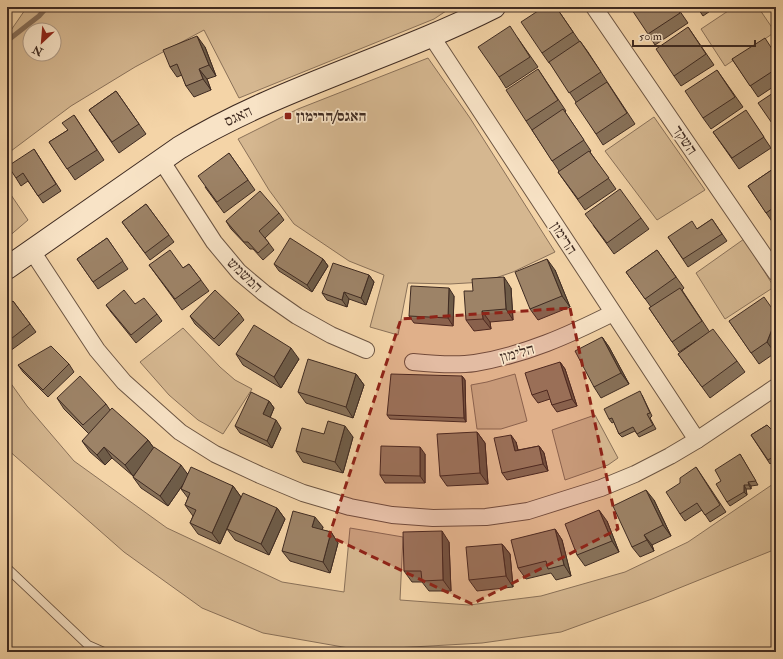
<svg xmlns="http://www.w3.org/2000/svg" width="783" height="659" font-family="'IM FELL Double Pica','Frank Ruhl Libre',serif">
  <rect width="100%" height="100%" fill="#f4d4a7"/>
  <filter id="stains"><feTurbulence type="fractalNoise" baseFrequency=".005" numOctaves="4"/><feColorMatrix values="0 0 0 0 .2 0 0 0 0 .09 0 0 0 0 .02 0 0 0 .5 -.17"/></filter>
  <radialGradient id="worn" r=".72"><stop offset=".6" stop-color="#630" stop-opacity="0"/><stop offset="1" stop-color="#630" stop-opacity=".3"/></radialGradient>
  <g fill="#d5b790" stroke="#8a7159" fill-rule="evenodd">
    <path d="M27 7H452L434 19 239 98 204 30 135 67 71 106 7 154V36ZM30 30H54V54H30Z"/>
    <path d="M734 7H758L775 32 725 66 701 29Z"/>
    <path d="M428 58 470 118 555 252 513 272 484 282 450 284 408 283 398 335 370 327 384 275 349 261 294 224 269 190 238 139 298 109Z"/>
    <path d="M654 117 705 190 657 220 605 151Z"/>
    <path d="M7 189 28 220 7 238Z"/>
    <path d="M744 239 774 287 725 319 696 273Z"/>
    <path d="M183 328 220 367 235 380 252 389 223 434 198 420 169 395 140 362Z"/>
    <path d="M515 374 527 421 501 429H477L471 385 487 382Z"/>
    <path d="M7 378 27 406 74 461 167 528 282 582 344 592 350 528 403 537 400 600 469 605 541 596 625 572 688 542 776 482V549L652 599 561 632 482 643 360 650 263 633 202 608 124 552 7 449Z"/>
    <path d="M595 415 618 458 608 465 565 480 552 430Z"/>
  </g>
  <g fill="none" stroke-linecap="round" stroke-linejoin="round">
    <path stroke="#866e57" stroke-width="5" d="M7 41 39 16 47 7"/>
    <defs>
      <path id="lane" d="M7 568 88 645 104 652"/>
      <g id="street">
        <path d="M594 7 776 273"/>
        <path d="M432 37 697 440"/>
        <path d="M161 160 214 242 239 272 264 293 297 316 331 335 366 350"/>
        <path d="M32 251 97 350 124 382 180 432 215 454 260 475 303 493 350 507 392 515 433 518 486 517 528 511 601 488 635 474 670 456 697 440 776 387"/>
        <path d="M413 362C433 364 455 366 475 363 525 355 569 335 613 313"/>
      </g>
      <path id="secondary" d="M7 268 179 148C277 88 391 59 494 7"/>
    </defs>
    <use href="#lane" stroke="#6c5543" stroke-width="10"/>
    <use href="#street" stroke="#6c5543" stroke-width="18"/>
    <use href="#secondary" stroke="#3f2b22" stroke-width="24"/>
    <use href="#lane" stroke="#f8e3c6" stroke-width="8"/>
    <use href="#street" stroke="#f8e3c6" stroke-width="16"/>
    <use href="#secondary" stroke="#f8e3c6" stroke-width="22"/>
  </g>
  <g fill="#877159" stroke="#3f2b22">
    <path d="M556 7 580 42V41L588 52 608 83 635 124 603 145 596 134 576 102 550 63H549L542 53Z"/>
    <path d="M677 7 688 23 655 45 648 34Z"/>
    <path d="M697 7H716L703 16Z"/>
    <path d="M688 27 714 65 681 86 674 76Z"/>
    <path d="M517 37 538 67 506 88 499 77Z"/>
    <path d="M205 47 216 76 207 79 211 90 194 97 186 86 182 75 177 77 170 67Z"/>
    <path d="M776 54V85L758 97 732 59Z"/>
    <path d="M538 69 566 111 565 112 591 151 590 152 616 189 585 210 558 172 559 171 526 121Z"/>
    <path d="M717 70 743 107 711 129 703 118Z"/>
    <path d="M116 91 146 134 119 153 89 110Z"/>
    <path d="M74 115 104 160 75 180 49 142 68 130Z"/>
    <path d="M753 121 771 148 739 169 713 132Z"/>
    <path d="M34 149 61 191 43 203 28 181 21 186 16 178Z"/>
    <path d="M229 153 255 190 224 213 205 187Z"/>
    <path d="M776 167V222L773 223 748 186Z"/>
    <path d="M146 204 174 242 150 260 122 222Z"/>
    <path d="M279 213 284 220 265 238 274 250 263 260 253 249H250L231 229 226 221Z"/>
    <path d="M641 218 649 229 614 254 593 225Z"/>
    <path d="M712 219 727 241 688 267 668 237 697 229Z"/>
    <path d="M107 238 128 269 98 289 77 259Z"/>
    <path d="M657 250 684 288 682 290 709 331 737 361 745 372 710 398 678 354 696 341 679 352 649 308 651 307 626 272Z"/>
    <path d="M323 259 328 266 312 292 279 271 274 264Z"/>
    <path d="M189 264 209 291 182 310 149 265 183 268Z"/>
    <path d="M555 270 570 307 538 320 530 309Z"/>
    <path d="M369 275 374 282 366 305 349 299 347 307 327 300 322 293Z"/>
    <path d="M511 288 513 320 490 322 491 329 474 331 466 320Z"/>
    <path d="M454 296 453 326 414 323 409 316Z"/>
    <path d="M13 301 36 332 10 351 7 347V306Z"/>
    <path d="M135 304 157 314 162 321 136 343 111 312 106 305Z"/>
    <path d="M239 313 244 320 219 346 195 324 190 316Z"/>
    <path d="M776 314V349L775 353 759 364 729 321Z"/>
    <path d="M602 337 609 347 629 384 601 398 594 387Z"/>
    <path d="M236 354 299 359 281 388 243 365Z"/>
    <path d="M560 362 565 369 577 406 557 412 552 405 550 399 538 403 532 395Z"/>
    <path d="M69 364 74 372 48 397 23 372 18 365Z"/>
    <path d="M356 374 364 385 353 418 306 403 298 392Z"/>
    <path d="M462 376 465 380 466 422 390 419 387 415Z"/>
    <path d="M642 395 652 416 650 418 656 429 639 437 635 431 622 437 619 434 614 422 612 423 609 419Z"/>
    <path d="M57 398 106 404 110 410 148 440 153 447 188 474 233 486 241 497 220 544 198 534 190 523 193 516 185 505 188 498 181 489 184 483 168 506 141 488 133 477 138 470 133 476 112 458 105 465 90 452 82 441 89 434 64 409Z"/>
    <path d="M269 401 274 408 270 418 281 428 272 448 240 433 235 426Z"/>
    <path d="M767 425 775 460 770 464 751 435Z"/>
    <path d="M477 432 485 443 488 484 447 486 440 476Z"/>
    <path d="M324 434 353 437 343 473 303 462 296 451Z"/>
    <path d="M516 442 518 450 539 446 544 453 548 471 507 480 502 473Z"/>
    <path d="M425 454V483H385L380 475Z"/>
    <path d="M740 454 758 485 751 486V489H746L747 495 730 506 727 502 721 481Z"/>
    <path d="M696 467 726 512 710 522 702 510 685 521 680 514V483Z"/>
    <path d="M654 500 671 536 652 545 654 551 640 557 632 547Z"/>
    <path d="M277 508 285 519 269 555 235 540 227 529Z"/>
    <path d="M607 521 619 552 585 566 577 555Z"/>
    <path d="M323 527 322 530 331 532 338 543 330 573 290 561 282 551Z"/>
    <path d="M555 529 562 540 571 576 556 580 551 573 526 579 518 568Z"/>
    <path d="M449 542 451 591H429L422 582H412L404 571Z"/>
    <path d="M502 544 510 554 513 587 477 591 469 580Z"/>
  </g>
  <g fill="#6e5c48" stroke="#3f2b22">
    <path d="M197 36 205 47 216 76 209 65Z"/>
    <path d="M199 69 207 79 211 90 203 79Z"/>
    <path d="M323 259 328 266 312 292 307 285Z"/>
    <path d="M547 259 555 270 570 307 562 296Z"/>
    <path d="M369 275 374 282 366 305 361 298Z"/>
    <path d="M504 277 511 288 513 320 506 309Z"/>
    <path d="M449 288 454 296 453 326 448 318Z"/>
    <path d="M344 292 349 299 347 307 342 300Z"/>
    <path d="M482 311 490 322 491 329 483 319Z"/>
    <path d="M776 319V349L775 353 767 342Z"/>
    <path d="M602 337 609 347 629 384 621 373Z"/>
    <path d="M291 348 299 359 281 388 274 377Z"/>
    <path d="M560 362 565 369 577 406 572 399Z"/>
    <path d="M356 374 364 385 353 418 346 407Z"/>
    <path d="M462 376 465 380 466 422 464 418Z"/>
    <path d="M269 401 274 408 268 422 263 414Z"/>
    <path d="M276 420 281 428 272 448 267 441Z"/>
    <path d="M345 426 353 437 343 473 335 462Z"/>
    <path d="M477 432 485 443 488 484 480 473Z"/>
    <path d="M511 435 516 442 520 458 515 451Z"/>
    <path d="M148 440 156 451 133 476 125 465Z"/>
    <path d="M539 446 544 453 548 471 543 464Z"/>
    <path d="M104 447 112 458 105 465 97 455Z"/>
    <path d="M420 447 425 454V483L420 476Z"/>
    <path d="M181 465 189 476 168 506 160 496Z"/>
    <path d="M748 482 751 486V489L749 485Z"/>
    <path d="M744 485 746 489 747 495 744 492Z"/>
    <path d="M233 486 241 497 220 544 212 533Z"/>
    <path d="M646 490 654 500 671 536 663 525Z"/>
    <path d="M277 508 285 519 269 555 261 544Z"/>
    <path d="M599 510 607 521 619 552 612 541Z"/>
    <path d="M315 517 323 527 320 538 312 527Z"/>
    <path d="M555 529 562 540 571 576 564 565Z"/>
    <path d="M442 531 449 542 451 591 443 580Z"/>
    <path d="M331 532 338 543 330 573 323 562Z"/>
    <path d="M644 535 652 545 654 551 647 540Z"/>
    <path d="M502 544 510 554 513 587 506 576Z"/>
  </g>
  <g fill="#9d8367" stroke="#3f2b22">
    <path d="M544 7H556L573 32 542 53 521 22Z"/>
    <path d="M630 7H676L680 13 648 34Z"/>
    <path d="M510 26 530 57 499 77 478 47Z"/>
    <path d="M688 27 706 54 674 76 656 49Z"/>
    <path d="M197 36 209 65 199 69 203 79 186 86 177 64 170 67 163 50Z"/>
    <path d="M765 38 776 55V69L750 86 732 59Z"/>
    <path d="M580 41 601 72 569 93 549 62Z"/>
    <path d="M538 69 558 100 526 121 506 90Z"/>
    <path d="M717 70 735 97 703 118 685 91Z"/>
    <path d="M607 82 627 113 596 134 575 103Z"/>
    <path d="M116 91 139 124 112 142 89 110Z"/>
    <path d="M776 91V129L758 103Z"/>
    <path d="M563 109 584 140 552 161 532 130Z"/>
    <path d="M746 110 764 137 732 158 713 132Z"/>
    <path d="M74 115 97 150 67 169 49 142 68 130 62 123Z"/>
    <path d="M34 149 56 184 38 196 23 173 16 178 8 166Z"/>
    <path d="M589 151 609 178 578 199 558 172Z"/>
    <path d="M229 153 248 180 217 202 198 176Z"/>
    <path d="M776 167V206L766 213 748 186Z"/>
    <path d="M620 189 641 218 607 243 585 214Z"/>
    <path d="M260 191 279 213 259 231 269 243 258 253 248 242H244L226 221Z"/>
    <path d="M146 204 169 235 145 253 122 222Z"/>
    <path d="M712 219 722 234 683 259 668 237 692 221 697 229Z"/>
    <path d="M107 238 123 261 93 282 77 259Z"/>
    <path d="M290 238 323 259 307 285 274 264Z"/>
    <path d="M170 250 183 268 189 264 201 280 175 299 149 265Z"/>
    <path d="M657 250 676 277 645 299 626 272Z"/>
    <path d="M547 259 562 296 530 309 515 272Z"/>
    <path d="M333 263 369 275 361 298 344 292 342 300 322 293Z"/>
    <path d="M504 277 506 309 482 311 483 319 466 320 464 291H473L472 279Z"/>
    <path d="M411 286 449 288 448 318 409 316Z"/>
    <path d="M680 288 702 321 672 342 649 308Z"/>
    <path d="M124 290 135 304 144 298 157 314 131 335 106 305Z"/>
    <path d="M215 290 239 313 214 339 190 316Z"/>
    <path d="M764 297 776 314V319L767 342 751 353 729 321Z"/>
    <path d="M13 301 30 324 7 342V306Z"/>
    <path d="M254 325 291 348 274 377 236 354Z"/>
    <path d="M713 329 737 361 702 387 678 354Z"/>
    <path d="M602 337 621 373 594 387 575 351Z"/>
    <path d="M51 346 69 364 43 390 18 365Z"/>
    <path d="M308 359 356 374 346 407 298 392Z"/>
    <path d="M560 362 572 399 552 405 547 390 532 395 525 373Z"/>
    <path d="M391 374 462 376 464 418 387 415Z"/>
    <path d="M80 376 106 404 83 425 57 398Z"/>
    <path d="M640 391 650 413 647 414 653 425 637 434 633 427 619 434 612 418 609 419 604 409Z"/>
    <path d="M251 392 269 401 263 414 276 420 267 441 235 426Z"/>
    <path d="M112 408 148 440 125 465 104 447 97 455 82 441Z"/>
    <path d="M328 421 345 426 335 462 296 451 302 428 324 434Z"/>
    <path d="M767 425 771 429 776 426V461L773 457 768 460 751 435Z"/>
    <path d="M477 432 480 473 440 476 437 434Z"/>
    <path d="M511 435 515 451 539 446 543 464 502 473 494 438Z"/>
    <path d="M381 446 420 447V476L380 475Z"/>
    <path d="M154 447 181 465 160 496 133 477Z"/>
    <path d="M740 454 756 481 748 482 749 485H744V492L727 502 716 484 721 481 715 470Z"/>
    <path d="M191 467 233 486 212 533 190 523 196 510 185 505 190 493 181 489Z"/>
    <path d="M696 467 720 505 705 515 697 503 680 514 666 492 680 483V478Z"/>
    <path d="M646 490 663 525 644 535 647 540 632 547 613 506Z"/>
    <path d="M243 493 277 508 261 544 227 529Z"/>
    <path d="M599 510 612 541 577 555 565 524Z"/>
    <path d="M293 511 315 517 312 527 331 532 323 562 282 551Z"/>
    <path d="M555 529 564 565 548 569 546 561 518 568 511 540Z"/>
    <path d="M442 531 443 580 422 581 421 571H404L403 532Z"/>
    <path d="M502 544 506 576 469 580 466 547Z"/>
  </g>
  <path fill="#8f2418" fill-opacity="0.2" stroke="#8f2418" stroke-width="3" stroke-dasharray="8 5" stroke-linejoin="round" d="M570 308 618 529 472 604 329 536 401 319Z"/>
  <rect fill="#8f2418" stroke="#f8e3c6" stroke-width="1.5" x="284" y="112" width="8" height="8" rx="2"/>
  <g text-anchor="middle" stroke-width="3.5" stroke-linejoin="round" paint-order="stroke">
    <g font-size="15" fill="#3f2b22" stroke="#f8e3c6">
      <text transform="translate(238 116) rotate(-25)" y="5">האגס</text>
      <text transform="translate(685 140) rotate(56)" y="5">השקד</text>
      <text transform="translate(564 238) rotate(57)" y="5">הרימון</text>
      <text transform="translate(245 275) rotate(44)" y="5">המשמש</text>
      <text transform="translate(517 353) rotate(-15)" y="5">הלימון</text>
    </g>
    <g font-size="15" font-weight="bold" fill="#3f2b22" stroke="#f8e3c6" text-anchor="start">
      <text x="296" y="121">האגס/הרימון</text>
    </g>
  </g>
  <rect width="783" height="659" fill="none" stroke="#f4d4a7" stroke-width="24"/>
  <rect x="8" y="8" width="767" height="643" fill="none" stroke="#3f2b22" stroke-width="2"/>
  <rect x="12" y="12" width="759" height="635" fill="none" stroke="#3f2b22"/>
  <g transform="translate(42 42) rotate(206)"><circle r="19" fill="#f8e3c6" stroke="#ae9984"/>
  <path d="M0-3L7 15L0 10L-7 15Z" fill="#8f2418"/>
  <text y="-6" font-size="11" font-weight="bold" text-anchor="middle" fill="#3f2b22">N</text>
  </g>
  <path d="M633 40v6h122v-6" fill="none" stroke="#3f2b22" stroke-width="2"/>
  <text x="639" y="40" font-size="12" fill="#3f2b22" stroke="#f8e3c6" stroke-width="3" paint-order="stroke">50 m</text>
  <rect width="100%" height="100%" filter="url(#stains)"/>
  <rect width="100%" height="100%" fill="url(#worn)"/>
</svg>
